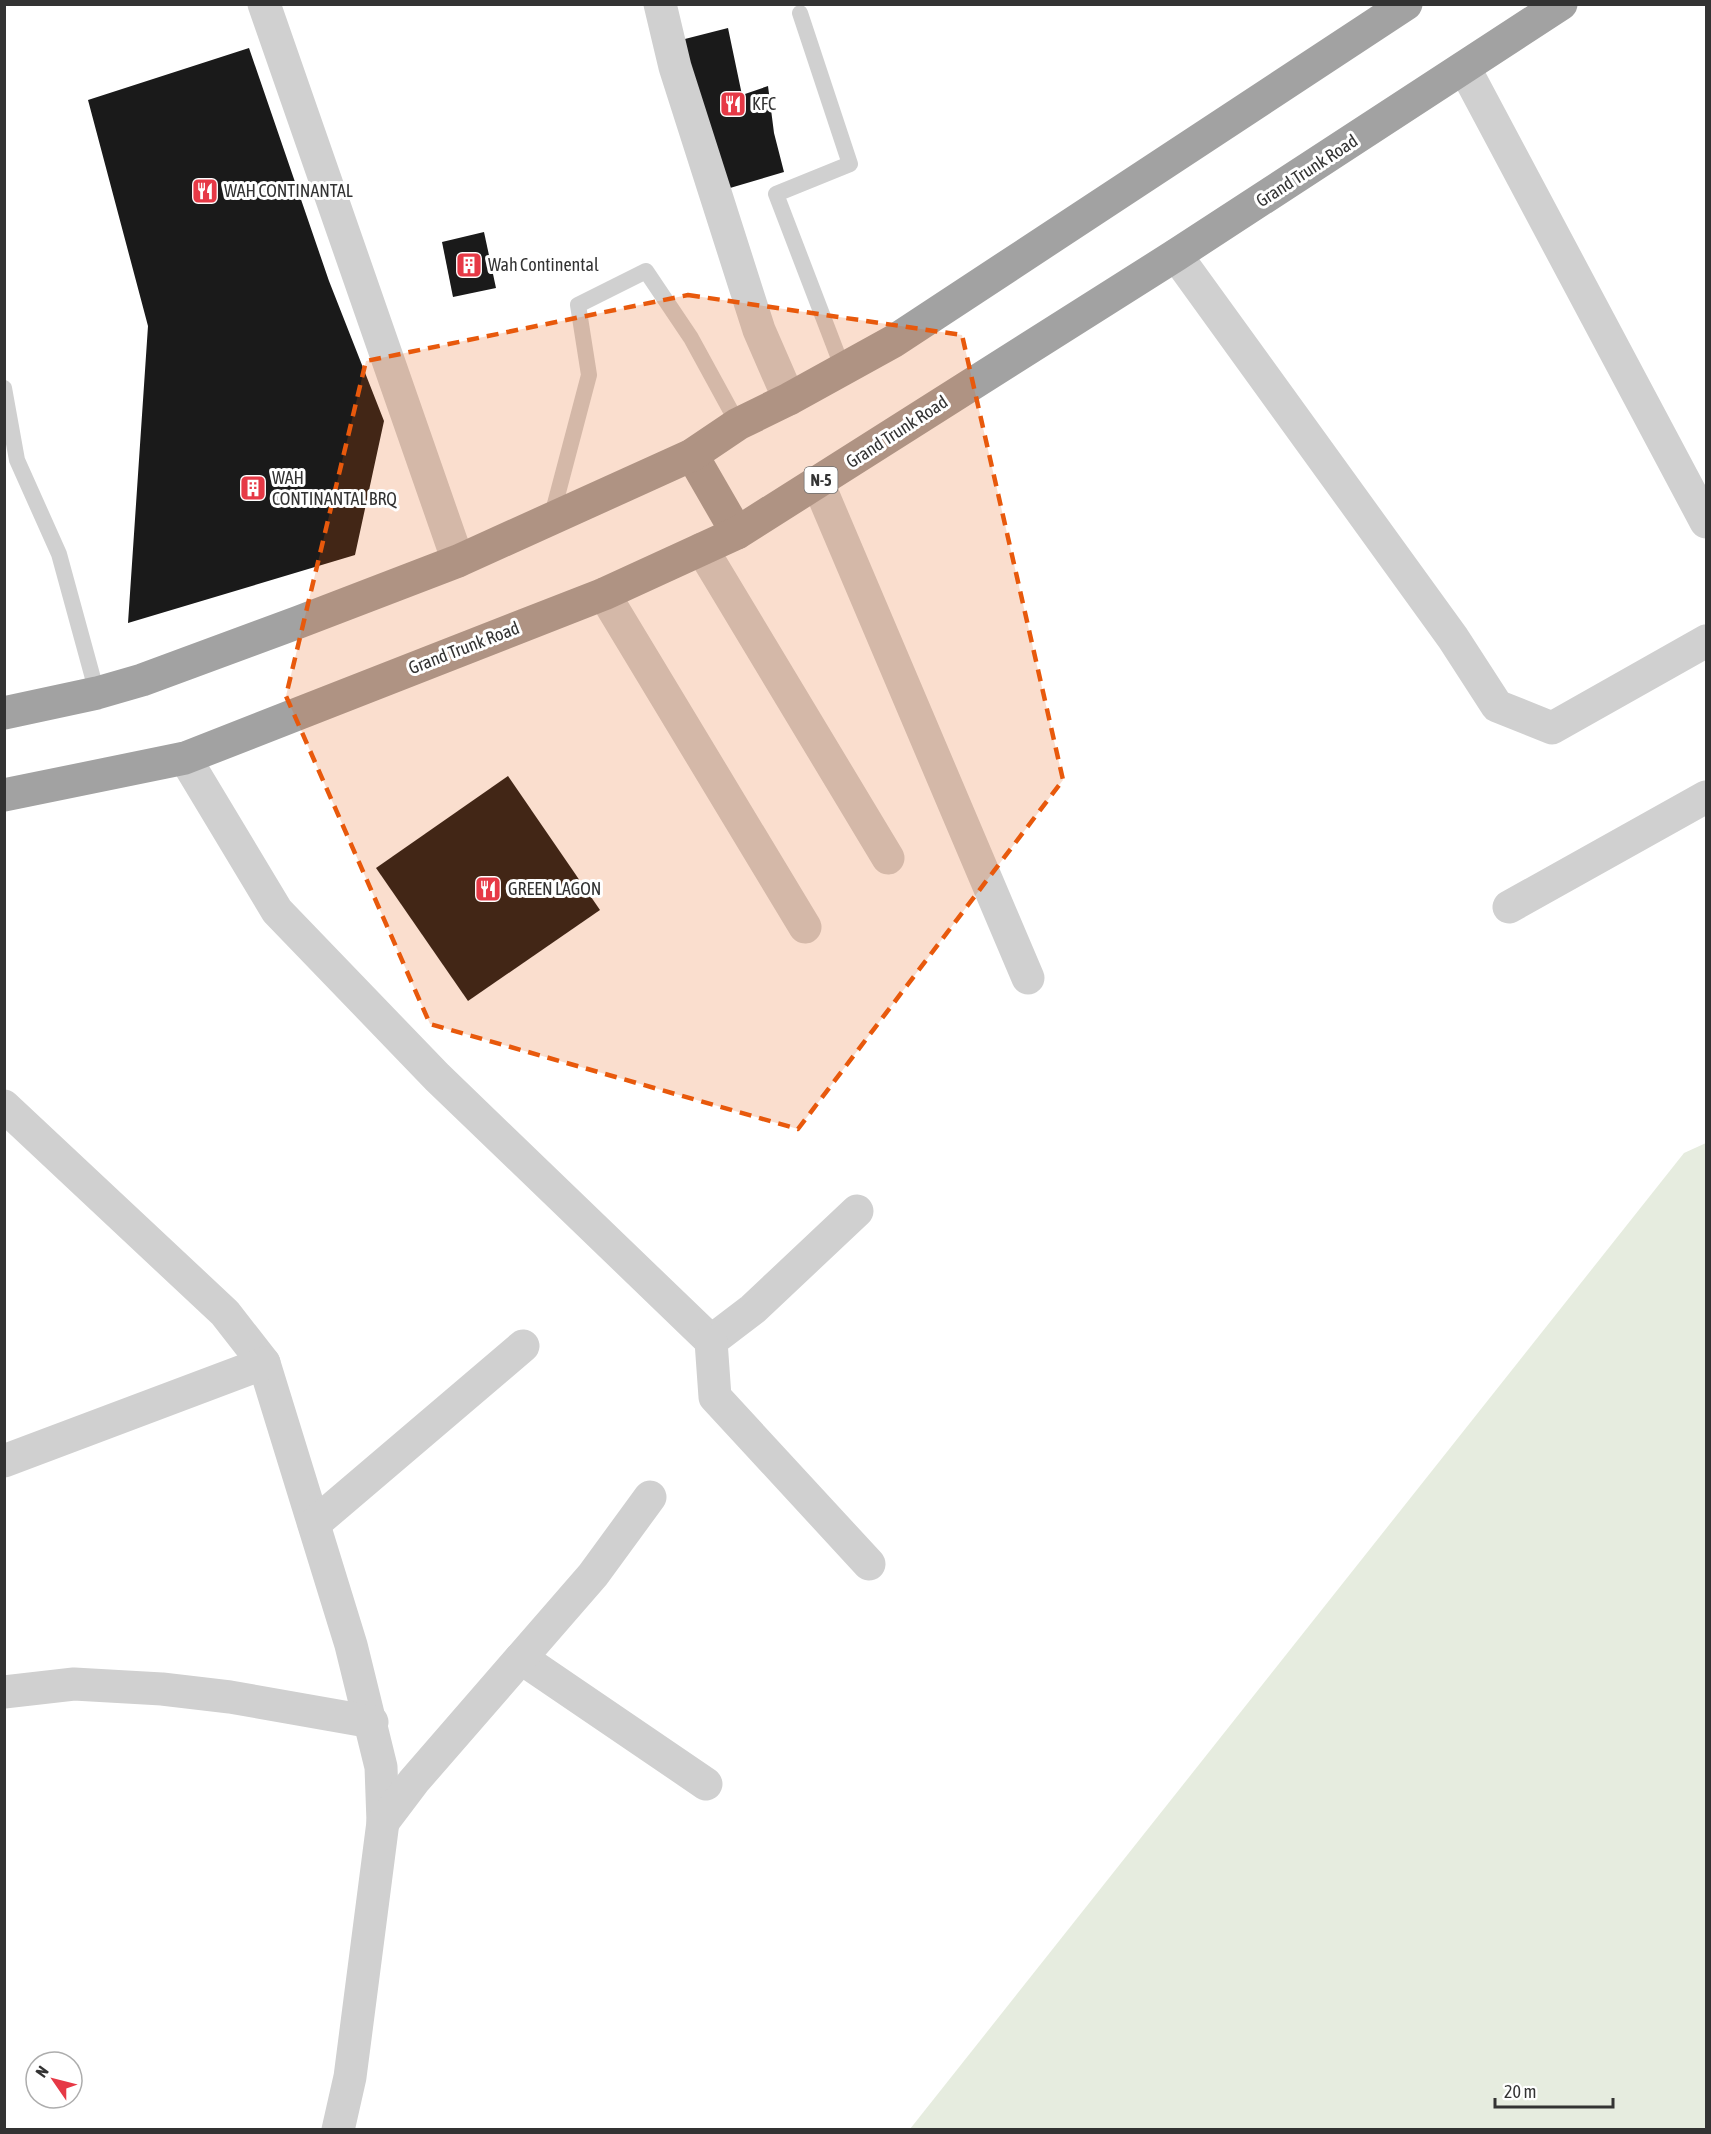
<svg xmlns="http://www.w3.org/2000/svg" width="1711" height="2134" font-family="'Asap Condensed',sans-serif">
  <rect width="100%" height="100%" fill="#fff"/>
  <path fill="#e6ecdf" d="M1706 1143V2129H910L1684 1153Z"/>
  <g fill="#1a1a1a">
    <path d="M728 28 742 95 768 86 774 133 784 172 730 188 677 41Z"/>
    <path d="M249 48 329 281 384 421 355 555 128 623 148 326 88 100Z"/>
    <path d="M484 232 496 288 453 297 442 242Z"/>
    <path d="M508 776 600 910 468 1001 376 868Z"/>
  </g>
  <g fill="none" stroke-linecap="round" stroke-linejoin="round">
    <g stroke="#d0d0d0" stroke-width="16">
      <path d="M800 13 850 164 776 194 843 369"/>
      <path d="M4 388 17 460 59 554 97 693"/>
      <path d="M551 519 589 375 578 305 646 271 691 338 738 424"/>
    </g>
    <g stroke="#d0d0d0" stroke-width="33">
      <path d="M264 4 458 561"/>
      <path d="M660 4 675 67 759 330 789 399"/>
      <path d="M1465 69 1706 522"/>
      <path d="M1176 255 1453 638 1497 706 1552 728 1706 641"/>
      <path d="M818 483 1028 978"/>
      <path d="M702 549 888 858"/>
      <path d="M604 594 805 927"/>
      <path d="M185 758 277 911 437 1077 711 1341 753 1309 857 1211"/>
      <path d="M1509 907 1706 797"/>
      <path d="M4 1106 225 1313 264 1363 351 1645 381 1767 383 1822 350 2077 338 2130"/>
      <path d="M711 1341 715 1397 869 1564"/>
      <path d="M4 1461 264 1363"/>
      <path d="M314 1524 523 1346"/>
      <path d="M521 1658 706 1784"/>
      <path d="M4 1692 74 1684 162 1689 230 1697 372 1722"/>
      <path d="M383 1822 414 1781 593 1575 650 1497"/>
    </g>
    <g stroke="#a2a2a2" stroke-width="33">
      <path d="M692 455 737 533"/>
      <path d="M4 713 97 693 142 680 299 622 458 561 692 455 738 424 789 399 894 341 1406 4"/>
      <path d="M4 795 185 758 604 594 737 533 1176 255 1561 4"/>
    </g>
  </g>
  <path fill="#e8590c" fill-opacity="0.2" stroke="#e8590c" stroke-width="4.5" stroke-dasharray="12 8" stroke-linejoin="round" d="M688 295 962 335 1063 780 798 1129 430 1024 286 696 366 361Z"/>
  <defs>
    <symbol id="restaurant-square" viewBox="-11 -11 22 22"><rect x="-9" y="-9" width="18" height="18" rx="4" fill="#e63946" stroke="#fff"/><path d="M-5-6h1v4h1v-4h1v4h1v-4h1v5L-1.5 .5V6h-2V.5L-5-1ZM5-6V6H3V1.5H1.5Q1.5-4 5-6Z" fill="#fff"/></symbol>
    <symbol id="building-square" viewBox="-11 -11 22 22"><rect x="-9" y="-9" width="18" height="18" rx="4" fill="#e63946" stroke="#fff"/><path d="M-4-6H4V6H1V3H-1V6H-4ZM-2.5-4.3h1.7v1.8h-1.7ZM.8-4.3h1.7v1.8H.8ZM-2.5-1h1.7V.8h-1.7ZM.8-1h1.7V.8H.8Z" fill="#fff"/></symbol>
  </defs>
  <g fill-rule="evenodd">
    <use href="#restaurant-square" x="718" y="89" width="30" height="30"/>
    <use href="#restaurant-square" x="190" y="176" width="30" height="30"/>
    <use href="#building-square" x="454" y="250" width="30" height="30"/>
    <use href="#building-square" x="238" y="473" width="30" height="30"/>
    <use href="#restaurant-square" x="473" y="874" width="30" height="30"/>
  </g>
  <g text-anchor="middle" stroke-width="6" stroke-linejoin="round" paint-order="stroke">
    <rect fill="#fff" stroke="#707070" stroke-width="1.5" x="804.5" y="467" width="33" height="26" rx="4.5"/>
    <g font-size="16" font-weight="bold" fill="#333">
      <text x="821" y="486">N-5</text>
    </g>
    <g font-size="18" fill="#333" stroke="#fff" text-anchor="start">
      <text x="752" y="110">KFC</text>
      <text x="224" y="197">WAH CONTINANTAL</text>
      <text x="488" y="271">Wah Continental</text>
      <text x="272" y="484">WAH<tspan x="272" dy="21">CONTINANTAL BRQ</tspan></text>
      <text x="508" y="895">GREEN LAGON</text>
    </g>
    <g font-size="18" fill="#333" stroke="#fff">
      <text transform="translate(1307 171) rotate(-33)" y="6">Grand Trunk Road</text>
      <text transform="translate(897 432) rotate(-33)" y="6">Grand Trunk Road</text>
      <text transform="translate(464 648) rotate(-21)" y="6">Grand Trunk Road</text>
    </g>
  </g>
  <rect width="1711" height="2134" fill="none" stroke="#333333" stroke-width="12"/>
  <g transform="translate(54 2080) rotate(305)"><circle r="28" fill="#ffffff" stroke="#adadad" stroke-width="1.5"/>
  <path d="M0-4.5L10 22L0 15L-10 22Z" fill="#e63946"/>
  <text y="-9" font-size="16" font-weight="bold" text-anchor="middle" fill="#333333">N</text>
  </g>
  <path d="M1495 2098v9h118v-9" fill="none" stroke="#333333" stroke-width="3"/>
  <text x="1504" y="2098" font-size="18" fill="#333333" stroke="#ffffff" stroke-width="4.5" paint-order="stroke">20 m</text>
</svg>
